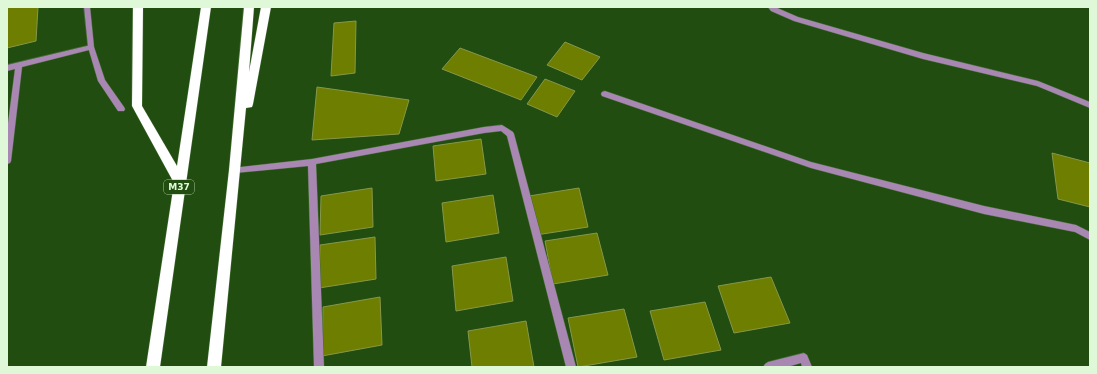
<svg xmlns="http://www.w3.org/2000/svg" width="1097" height="374" font-family="'DejaVu Sans',sans-serif">
  <rect width="100%" height="100%" fill="#214e10"/>
  <g fill="#6d7e01" stroke="#87974a">
    <path d="M7 7H38L36 41 7 48Z"/>
    <path d="M356 21 355 73 331 76 334 23Z"/>
    <path d="M565 42 600 57 582 80 547 65Z"/>
    <path d="M460 48 537 77 521 100 442 69Z"/>
    <path d="M545 79 575 91 557 117 527 104Z"/>
    <path d="M317 87 409 100 399 134 312 140Z"/>
    <path d="M481 139 486 174 436 181 433 146Z"/>
    <path d="M1052 153 1090 163V207L1058 199Z"/>
    <path d="M372 188 373 227 320 235 321 196Z"/>
    <path d="M579 188 588 227 536 235 529 196Z"/>
    <path d="M493 195 499 233 446 242 442 203Z"/>
    <path d="M597 233 608 275 553 284 545 241Z"/>
    <path d="M375 237 376 279 319 288 320 245Z"/>
    <path d="M506 257 513 301 456 311 452 266Z"/>
    <path d="M771 277 790 323 734 333 718 286Z"/>
    <path d="M380 297 382 345 322 356 323 307Z"/>
    <path d="M705 302 721 350 664 360 650 311Z"/>
    <path d="M624 309 637 357 578 367 568 318Z"/>
    <path d="M526 321 534 367H472L468 331Z"/>
  </g>
  <g fill="none" stroke-linecap="round" stroke-linejoin="round">
    <defs>
      <g id="lane">
        <path d="M84 7H90L94 47 105 80 124 107 125 109 124 111H118L98 81 88 47Z"/>
        <path d="M768 7H775L798 17 923 53 1038 81 1090 102V108L1037 86 923 59 794 21 771 11Z"/>
      </g>
      <g id="street">
        <path d="M91 45 94 47 93 49 22 67 11 161 10 163 7 164V131L15 69 7 71V65Z"/>
        <path d="M605 91 811 162 984 206 1076 225 1090 232V240L1075 232 984 214 811 168 602 96 601 94 602 92Z"/>
        <path d="M502 125 513 132 514 134 576 367H566L507 136 501 131 484 133 316 164 324 367H314L308 166 235 173 232 172 231 170 232 168 312 159 484 127Z"/>
        <path d="M804 353 807 355 812 367H802L801 363 787 367H763L765 364 768 362Z"/>
      </g>
      <g id="highway">
        <path d="M133 7H143L142 106 177 166 201 7H211L160 367H146L174 183 132 106Z"/>
        <path d="M244 7H254L249 72 261 7H271L253 104 252 107 246 108 221 367H207L229 170Z"/>
      </g>
    </defs>
    <use href="#lane" stroke="#436d34" stroke-width="1"/>
    <use href="#street" stroke="#436d34" stroke-width="1"/>
    <use href="#highway" stroke="#436d34" stroke-width="1"/>
    <use href="#lane" fill="#a987b3" fill-rule="evenodd"/>
    <use href="#street" fill="#a987b3" fill-rule="evenodd"/>
    <use href="#highway" fill="#fff" fill-rule="evenodd"/>
  </g>
  <g text-anchor="middle" stroke-width="3.5" stroke-linejoin="round" paint-order="stroke">
    <rect fill="#214e10" stroke="#a6c69c" stroke-width="1" x="164" y="180" width="30" height="14" rx="3"/>
    <g font-size="9" font-weight="bold" fill="#dff9d8">
      <text x="179" y="190">M37</text>
    </g>
  </g>
  <rect width="1097" height="374" fill="none" stroke="#dff9d8" stroke-width="16"/>
</svg>
